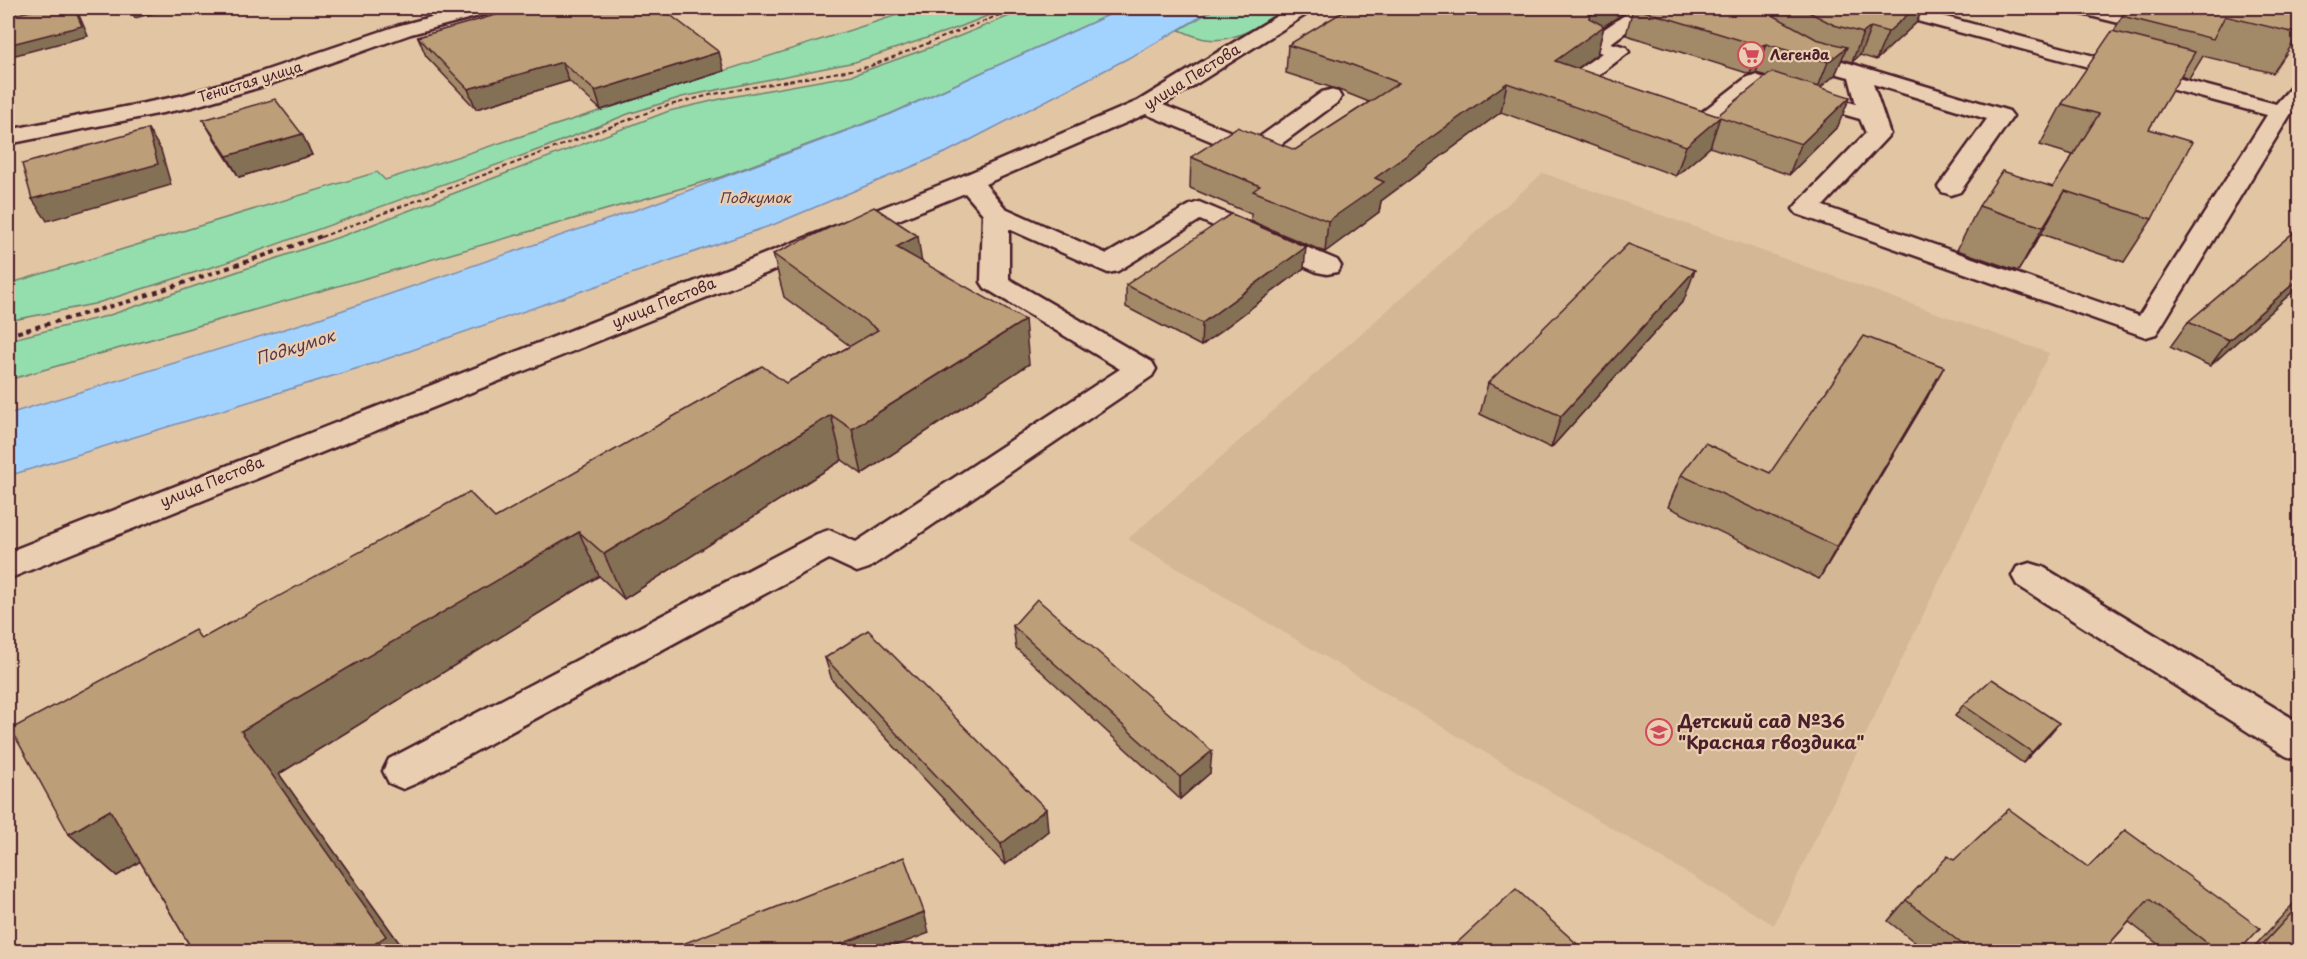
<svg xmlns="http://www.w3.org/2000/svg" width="2307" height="959" font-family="'Playpen Sans',sans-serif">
  <rect width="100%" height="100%" fill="#e2c6a4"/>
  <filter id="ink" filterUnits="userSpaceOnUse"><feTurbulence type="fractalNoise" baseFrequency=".0167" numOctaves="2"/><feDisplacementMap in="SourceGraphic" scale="12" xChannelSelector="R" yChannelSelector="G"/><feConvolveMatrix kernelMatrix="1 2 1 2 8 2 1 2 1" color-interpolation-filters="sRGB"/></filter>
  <g filter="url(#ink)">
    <path fill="#d4b795" d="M1543 173 2049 353 1774 925 1128 539Z"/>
    <g fill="#94dead" stroke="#6f7e6c" stroke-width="1.5">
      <path d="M919 8H1007L957 28 855 62 682 97 628 114 546 147 225 263 94 304 8 321V284L377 172 385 180Z"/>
      <path d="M1029 8H1124L890 114 721 177 8 380V340L107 316 345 235 669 111 725 98 853 75 940 44Z"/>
      <path d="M1216 8H1285C1265 23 1234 44 1206 39 1197 38 1188 33 1179 30Z"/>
    </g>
    <path fill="#a2d3ff" stroke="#7f8baa" stroke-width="1.5" d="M1124 8H1216L1140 52 947 152 775 224 378 362 8 476V414L314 320 650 205 891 114Z"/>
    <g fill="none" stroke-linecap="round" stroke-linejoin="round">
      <defs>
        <g id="minor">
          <path d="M465 8H497L494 12 411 34 271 84 192 107 8 144V130L180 96 255 74 397 26Z"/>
          <path d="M1290 8H1313L1310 12 1163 105 1254 141 1322 92 1330 90 1338 92 1341 97 1338 102 1265 156 1256 158 1247 156 1146 114 985 184 1005 208 1107 254 1190 205 1199 202 1337 260 1341 266 1337 272 1327 274 1317 272 1200 220 1118 271 1108 273 1009 229V279L1152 362 1156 369 1152 376 869 568 857 572 829 559 417 783 403 789 389 783 383 771 389 759 817 534 829 530 856 542 1120 369 985 288 981 282 983 214 965 193 8 579V552L960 177 1138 101Z"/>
          <path d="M1635 8H1658L1611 43 1626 47 1629 52 1588 83 1600 87 1603 92 1600 97C1588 100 1567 95 1560 85L1563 80 1602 53 1588 48 1584 44 1588 40Z"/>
          <path d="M1684 8H1714L1749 18 1763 8H1786L1759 29 1752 31 1687 12Z"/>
          <path d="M1881 8H1912L2276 104 2292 86 2300 84V105L2290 115 2160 328 2156 334 2146 337 1797 214 1793 209 1797 204 1866 133 1860 119 1759 90 1705 133C1693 136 1671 132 1663 121L1667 116 1675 114 1693 119 1747 77 1755 75 1856 104 1849 77 1834 73 1831 68 1834 63 1842 61 2009 111 2013 116 1960 192 1951 195 1942 192 1938 187 1987 119 1873 84 1890 134 1823 206 2139 316 2267 115 1884 12Z"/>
          <path d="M2071 8H2104L2122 12 2125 8H2145L2134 23 2127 25 2074 12Z"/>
          <path d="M2030 563 2043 567 2300 723V761L2286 756 2017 585 2012 576 2017 567Z"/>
        </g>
      </defs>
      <use href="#minor" stroke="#4a1f2b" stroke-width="5"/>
      <path stroke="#4a1f2b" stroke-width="2" stroke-dasharray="4.5 3" stroke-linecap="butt" d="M321 237 662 107 714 94 868 67 1017 8"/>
      <path stroke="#4a1f2b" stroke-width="4" stroke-dasharray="5 4.5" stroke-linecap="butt" d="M8 335 130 301 325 235"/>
      <use href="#minor" fill="#eaceb1" fill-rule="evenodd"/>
    </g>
    <g fill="#a28967" stroke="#4a1f2b" stroke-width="1.5">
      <path d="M483 8 567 11 724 71 601 110 569 81 476 109 426 56 418 37 487 18Z"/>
      <path d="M1633 8 1773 15 1776 8H1933L1930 10 1923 9 1916 23 1876 60 1860 55 1852 62 1842 59 1835 75 1821 87 1838 126 1789 175 1710 147 1676 176 1501 112 1381 201 1379 212 1325 252 1251 221V214L1190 188 1191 157 1295 150 1369 102 1339 90 1286 73 1288 45 1604 26 1597 54 1577 69 1717 116 1767 76 1756 73 1750 74 1626 35Z"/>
      <path d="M2300 8V33L2273 73 2203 56 2189 79 2180 76 2149 129 2152 219 2124 262 2041 234 2018 271 1957 250 1979 206 2053 187 2073 155 2040 145 2062 104 2114 31 2122 16Z"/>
      <path d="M203 120 302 134 312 155 239 177 215 140Z"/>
      <path d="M2300 227V285L2210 366 2170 347 2188 322Z"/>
      <path d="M773 254 922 261 1029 364 862 474 842 460 624 599 599 576 279 774 405 951H193L140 861 117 876 69 834 202 638 495 518 786 383 850 346 784 297Z"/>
      <path d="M1304 268 1201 346 1126 307V285Z"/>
      <path d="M1684 300 1551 448 1480 414 1488 383Z"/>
      <path d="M1927 398 1819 579 1668 507 1681 475 1770 473Z"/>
      <path d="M1013 626 1210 773 1180 799 1016 648Z"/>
      <path d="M825 658 1048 831 1005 865 832 680Z"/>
      <path d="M1963 705 2049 735 2023 763 1955 716Z"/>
      <path d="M2125 830 2239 951H2167L2129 922 2103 951H1926L1888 921 1906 900 2088 867Z"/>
      <path d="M2300 899V951H2250L2295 902Z"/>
    </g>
    <g fill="#846f54" stroke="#4a1f2b" stroke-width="1.5">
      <path d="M8 8H27L8 12Z"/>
      <path d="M74 8H76L88 36 8 57V45Z"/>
      <path d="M130 8H175L135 18Z"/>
      <path d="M1598 8H1632L1604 26 1597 54 1548 90 1555 61 1589 18 1594 10Z"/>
      <path d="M1915 8H1923L1916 23 1876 60 1888 32Z"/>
      <path d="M1871 27 1860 55 1852 62 1863 33Z"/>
      <path d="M1766 44 1756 73 1750 74 1760 46Z"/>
      <path d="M1847 47 1835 75 1817 90 1828 62Z"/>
      <path d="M719 52 724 71 601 110 595 91Z"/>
      <path d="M562 62 569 81 476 109 468 89Z"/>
      <path d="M1507 83 1501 112 1381 201 1379 212 1325 252 1328 221 1375 178Z"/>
      <path d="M1850 97 1838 126 1789 175 1801 144Z"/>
      <path d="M1720 117 1710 147 1676 176 1686 146Z"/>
      <path d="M148 129 161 150 171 185 47 221 32 199Z"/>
      <path d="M302 134 312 155 239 177 227 156Z"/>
      <path d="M2065 191 2041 234 2018 271 2043 227Z"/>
      <path d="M918 236 924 279 896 247Z"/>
      <path d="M1306 247 1304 268 1201 346 1202 323Z"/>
      <path d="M1695 270 1684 300 1551 448 1561 416Z"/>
      <path d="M2300 278V285L2210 366 2229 340Z"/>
      <path d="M1025 320 1029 364 862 474 852 429Z"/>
      <path d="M1944 367 1927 398 1819 579 1837 547Z"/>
      <path d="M831 415 842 460 624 599 604 554Z"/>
      <path d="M579 532 599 576 279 774 405 951H364L241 731Z"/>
      <path d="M2059 723 2049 735 2023 763 2032 752Z"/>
      <path d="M1212 751 1210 773 1180 799V777Z"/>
      <path d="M1046 809 1048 831 1005 865 1001 844Z"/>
      <path d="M110 810 155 852 117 876 69 834Z"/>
      <path d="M924 912 929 933 882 951H823Z"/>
    </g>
    <g fill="#bc9f78" stroke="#4a1f2b" stroke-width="1.5">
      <path d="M44 8H74L82 26 8 45V16Z"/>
      <path d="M488 8H563L567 11 580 8H661L719 52 595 91 562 62 468 89 418 37 496 15Z"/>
      <path d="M1349 8H1598L1594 10 1589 18 1604 26 1555 61 1717 116 1772 72 1850 97 1801 144 1720 117 1686 146 1507 83 1375 178 1384 182 1328 221 1253 191 1260 186 1191 157 1237 127 1295 150 1399 83 1342 61 1288 45Z"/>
      <path d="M1634 8H1760L1816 39 1847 47 1828 62 1766 44 1760 46Z"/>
      <path d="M1801 8H1915L1888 32 1871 27 1863 33 1834 25Z"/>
      <path d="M2128 8H2300V33L2299 34 2225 16 2213 39 2122 16Z"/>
      <path d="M2112 31 2195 52 2149 129 2192 142 2152 219 2065 191 2043 227 1979 206 2002 171 2053 187 2099 114 2062 104Z"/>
      <path d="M275 99 302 134 227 156 203 120Z"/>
      <path d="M148 129 158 164 32 199 22 164Z"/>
      <path d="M874 207 918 236 896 247 1025 320 852 429 831 415 604 554 579 532 241 731 386 936 364 951H193L110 810 69 834 11 729 195 630 201 639 469 492 495 518 762 366 786 383 878 330 773 254Z"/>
      <path d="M1231 214 1306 247 1202 323 1126 285Z"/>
      <path d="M2300 227V278L2229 340 2188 322Z"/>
      <path d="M1628 244 1695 270 1561 416 1488 383Z"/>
      <path d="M1864 336 1944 367 1837 547 1681 475 1705 443 1770 473Z"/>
      <path d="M1037 599 1212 751 1180 777 1013 626Z"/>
      <path d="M868 630 1046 809 1001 844 825 658Z"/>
      <path d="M1992 679 2059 723 2032 752 1963 705Z"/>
      <path d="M2009 809 2088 867 2125 830 2260 928 2239 951H2218L2149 899 2103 951H1971L1906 900 1948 856 1954 860Z"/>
      <path d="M904 857 924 912 823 951H665Z"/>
      <path d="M1516 889 1585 951H1448Z"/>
      <path d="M2300 904V951H2273L2263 944Z"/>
    </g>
  </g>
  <defs>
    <symbol id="supermarket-ring" viewBox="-11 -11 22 22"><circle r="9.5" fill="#eaceb1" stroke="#d1495b" stroke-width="1.5"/><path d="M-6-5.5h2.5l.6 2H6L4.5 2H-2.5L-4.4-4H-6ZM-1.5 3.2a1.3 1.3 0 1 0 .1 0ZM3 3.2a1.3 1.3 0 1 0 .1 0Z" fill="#d1495b"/></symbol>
    <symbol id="school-ring" viewBox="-11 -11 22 22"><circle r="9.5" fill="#eaceb1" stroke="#d1495b" stroke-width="1.5"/><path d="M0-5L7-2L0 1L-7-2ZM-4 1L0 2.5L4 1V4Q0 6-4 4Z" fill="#d1495b"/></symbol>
  </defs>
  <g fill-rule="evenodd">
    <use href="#supermarket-ring" x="1736" y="40" width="30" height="30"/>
    <use href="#school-ring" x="1644" y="717" width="30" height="30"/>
  </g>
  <g text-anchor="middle" stroke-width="4.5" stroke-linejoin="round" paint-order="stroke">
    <g font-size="14" font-weight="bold" fill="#4a1f2b" stroke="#eaceb1" text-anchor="start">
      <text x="1770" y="60">Легенда</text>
    </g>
    <g font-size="14" fill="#4a1f2b" stroke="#eaceb1">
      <text transform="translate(250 82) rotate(-17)" y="5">Тенистая улица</text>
    </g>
    <g font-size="14" font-style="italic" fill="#573a4b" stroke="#eaceb1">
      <text x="755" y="203">Подкумок</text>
    </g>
    <g font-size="15" fill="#4a1f2b" stroke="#eaceb1">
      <text transform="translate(1192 77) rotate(-32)" y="5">улица Пестова</text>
      <text transform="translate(664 303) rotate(-22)" y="5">улица Пестова</text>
      <text transform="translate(212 482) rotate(-22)" y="5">улица Пестова</text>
    </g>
    <g font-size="16" font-style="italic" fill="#573a4b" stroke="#eaceb1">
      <text transform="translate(295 347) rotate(-17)" y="6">Подкумок</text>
    </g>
    <g font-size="18" font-weight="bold" fill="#4a1f2b" stroke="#eaceb1" text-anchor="start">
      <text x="1678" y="728">Детский сад №36<tspan x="1678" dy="21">"Красная гвоздика"</tspan></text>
    </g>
  </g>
  <rect width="2307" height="959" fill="none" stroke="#eaceb1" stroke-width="30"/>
  <rect x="15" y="15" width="2277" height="929" fill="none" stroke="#4a1f2b" stroke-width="2" filter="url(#ink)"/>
</svg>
